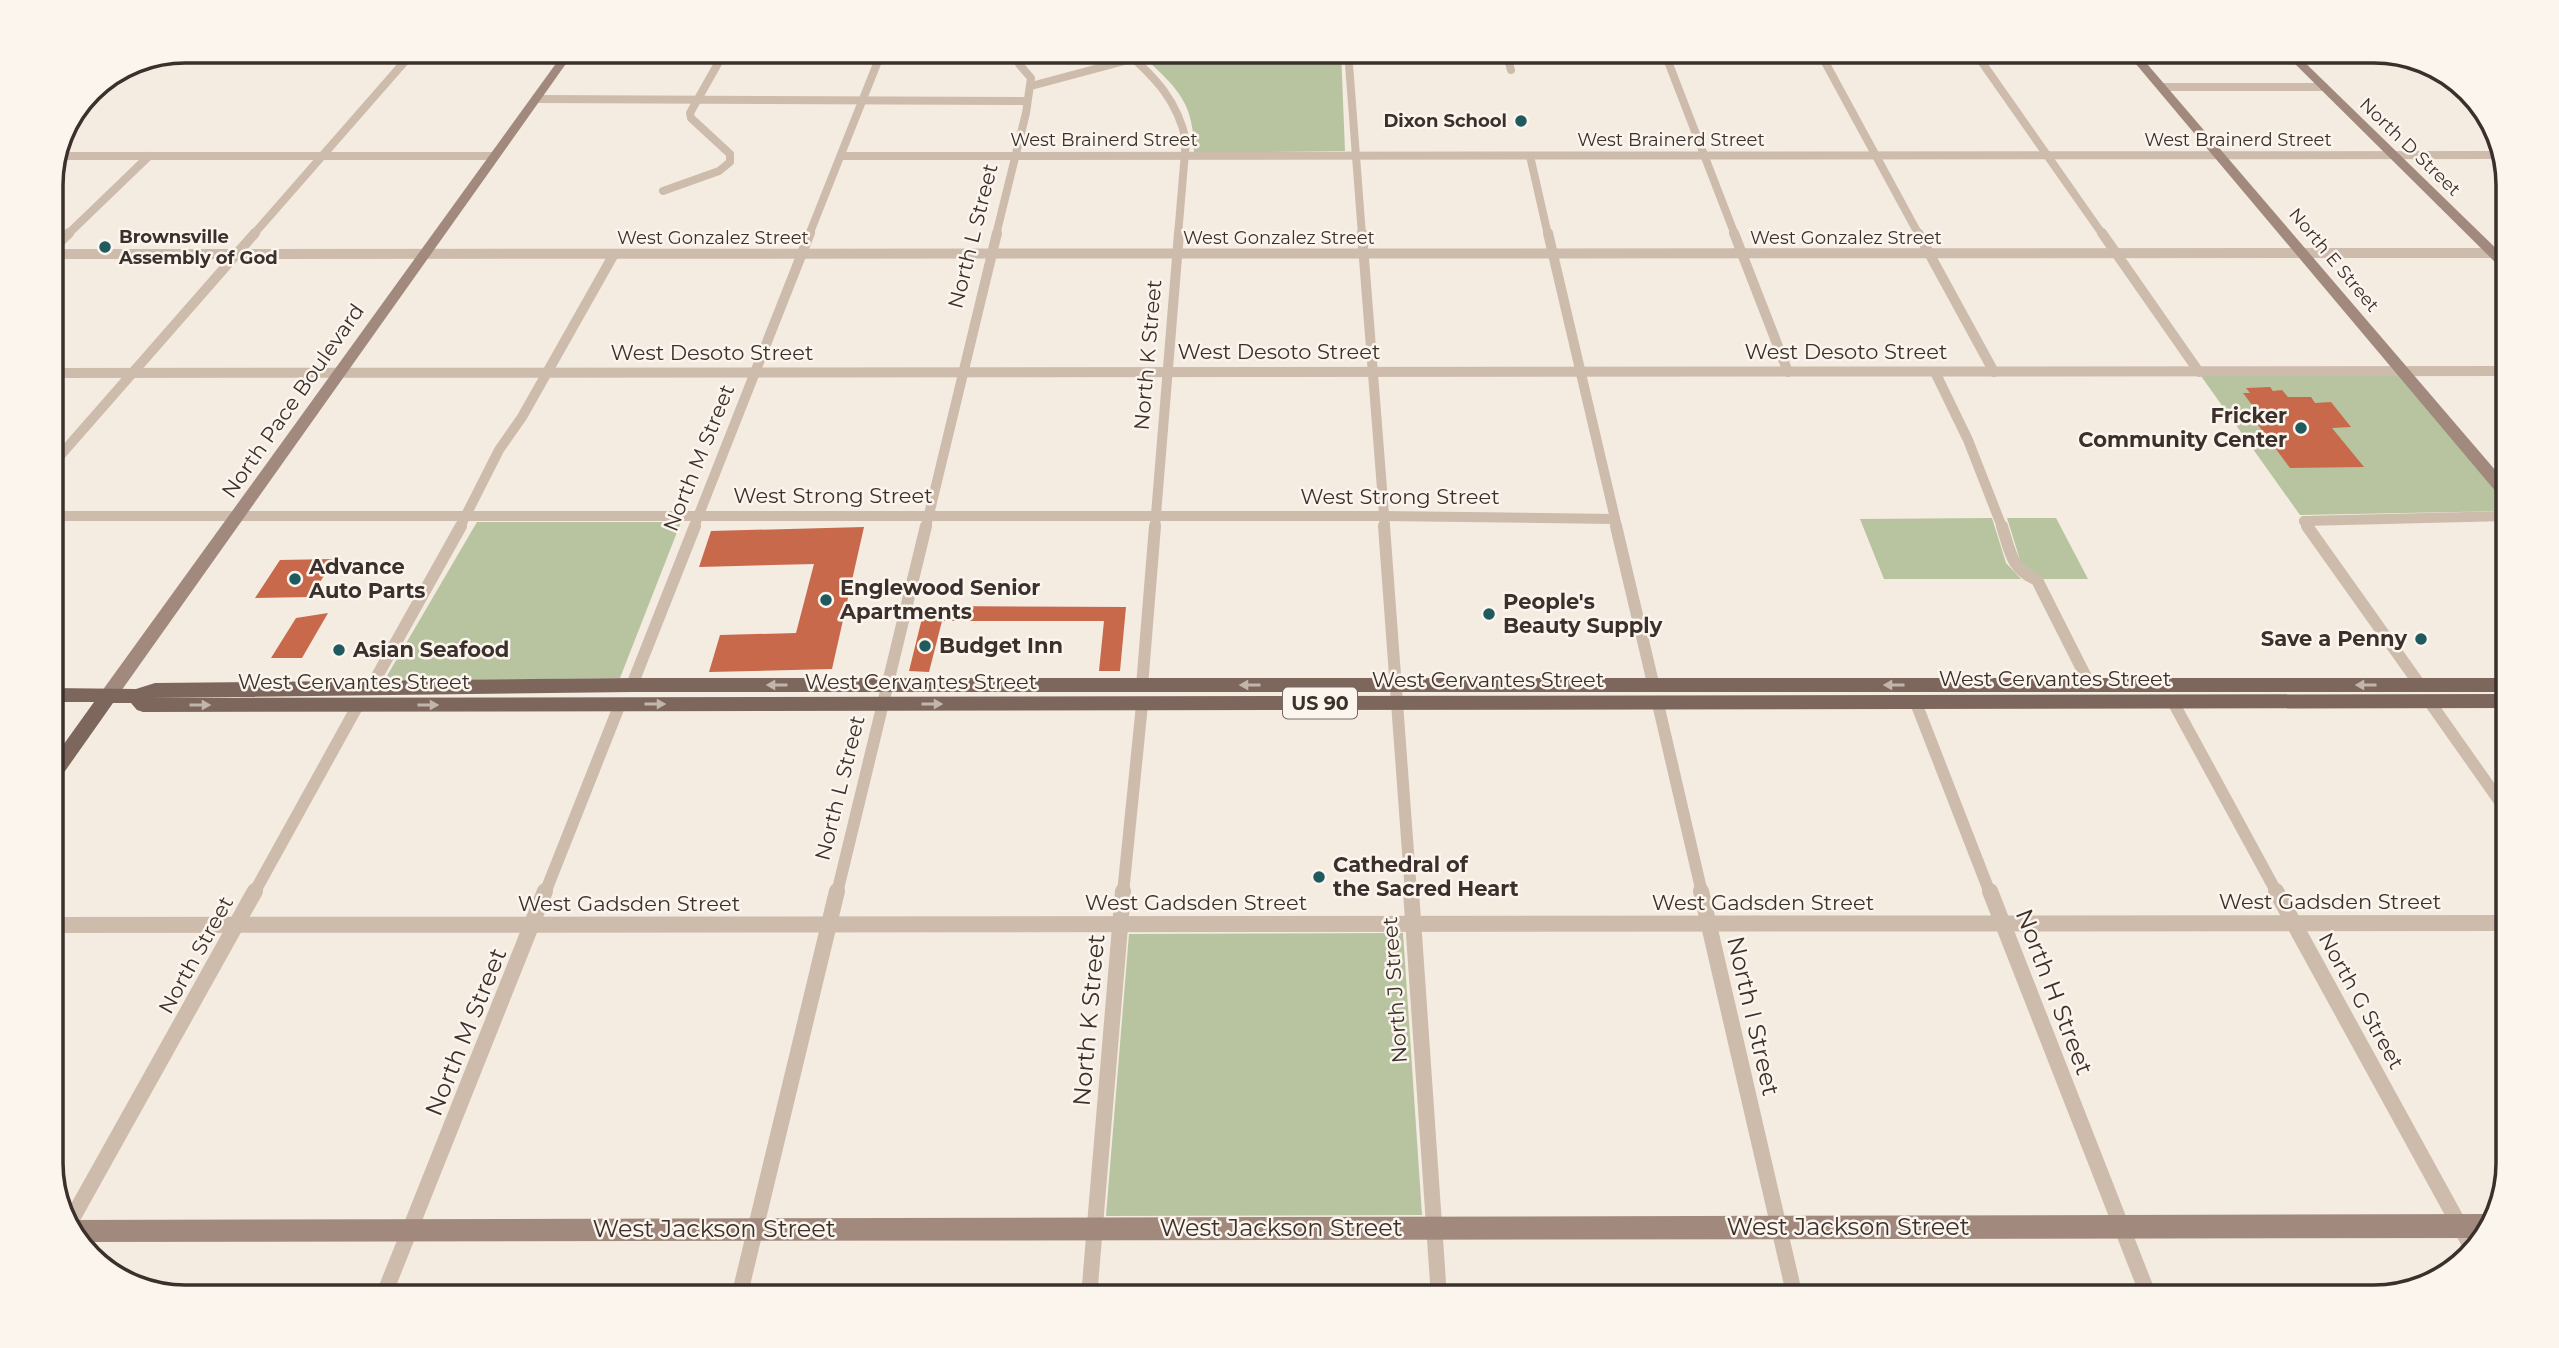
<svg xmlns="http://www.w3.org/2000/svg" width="2559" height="1348" font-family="Montserrat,sans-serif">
  <rect width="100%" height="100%" fill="#f4ebe1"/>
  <g fill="#b8c4a0">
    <path d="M1181 51H1341L1345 151 1194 153C1194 104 1180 91 1146 59Z"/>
    <path d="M2400 375 2508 503V511L2300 515 2201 376Z"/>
    <path d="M1992 518 2006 563 2021 579H1884L1860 519Z"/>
    <path d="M2007 518H2056L2088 579H2042L2021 563Z"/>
    <path d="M477 522H681L620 678 384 681Z"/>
    <path d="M1403 933 1422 1215 1106 1216 1129 934Z"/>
  </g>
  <g fill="#c8694b">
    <path d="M2270 387 2273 391 2282 390 2288 397H2311L2315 403 2331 402 2351 427 2332 428 2364 467 2290 468 2255 421H2264L2243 393H2250L2246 388Z"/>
    <path d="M864 527 832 669 709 672 720 635 796 633 814 564 699 567 711 531Z"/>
    <path d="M334 559 311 597 255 598 280 560Z"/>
    <path d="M925 606 1126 607 1120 671H1099L1104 621H942L929 672 909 671Z"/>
    <path d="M328 613 302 658H271L296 618Z"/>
  </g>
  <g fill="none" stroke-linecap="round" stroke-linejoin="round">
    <g stroke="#cdbbac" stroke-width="8">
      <path d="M1125 51C1155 77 1178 101 1186 141L1178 235"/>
      <path d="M1348 51 1362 235"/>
      <path d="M1506 51 1511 70"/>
      <path d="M1664 51 1735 235"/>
      <path d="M1819 51 1919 235"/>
      <path d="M1974 51 2103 235"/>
      <path d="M166 55 411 54"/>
      <path d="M1031 86 1162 51"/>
      <path d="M2162 87H2324"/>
      <path d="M536 99 1027 101"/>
      <path d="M61 156H495"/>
      <path d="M842 156 2501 155"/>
      <path d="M1530 156 1548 235"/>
      <path d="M663 191 719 171 730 162V154L691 118 690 113 725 51"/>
      <path d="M67 235 149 156"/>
      <path d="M253 235 414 51"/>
      <path d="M809 235 882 51"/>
      <path d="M996 235 1026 113 1031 78 1019 64 1018 57 1010 51"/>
    </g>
    <g stroke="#cdbbac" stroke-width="10">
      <path d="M1362 233 1385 527"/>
      <path d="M1548 233 1617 527"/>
      <path d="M1734 233 1788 372"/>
      <path d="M1918 233 1994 372"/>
      <path d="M2102 233 2199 372"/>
      <path d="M51 250 69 233"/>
      <path d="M51 254 2508 253"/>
      <path d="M1935 372 1968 440 2002 527"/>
      <path d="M51 373 2508 371"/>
      <path d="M51 466 255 233"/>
      <path d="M51 516H1383L1614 519"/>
      <path d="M2304 521 2508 516"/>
      <path d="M2304 521 2309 527"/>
      <path d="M460 527 499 450 522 417 614 254"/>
      <path d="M694 527 810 233"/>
      <path d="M926 527 997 233"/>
      <path d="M1155 527 1179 233"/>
    </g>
    <g stroke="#cdbbac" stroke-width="12">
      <path d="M1384 526 1411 893"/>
      <path d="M1616 526 1653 683"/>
      <path d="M2002 526C2010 551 2011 569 2037 580L2090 685"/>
      <path d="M2307 526 2420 685"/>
      <path d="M632 685 695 526"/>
      <path d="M1142 686 1155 526"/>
      <path d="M371 687 461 526"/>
      <path d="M2429 701 2508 813"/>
      <path d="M2173 702 2277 893"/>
      <path d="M1916 703 1990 893"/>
      <path d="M1658 704 1702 893"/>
      <path d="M254 893 358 705"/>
      <path d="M545 893 620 704"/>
      <path d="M837 893 926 526"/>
      <path d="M1123 893 1142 705"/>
    </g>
    <g stroke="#cdbbac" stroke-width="16">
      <path d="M1411 891 1439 1297"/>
      <path d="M1701 891 1795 1297"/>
      <path d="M1990 891 2149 1297"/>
      <path d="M2276 891 2472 1248"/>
      <path d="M51 925 2508 923"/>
      <path d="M69 1224 255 891"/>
      <path d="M383 1297 545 891"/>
      <path d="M739 1297 837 891"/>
      <path d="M1089 1297 1123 891"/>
    </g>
    <g fill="#a18a7d" fill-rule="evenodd">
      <path d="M565 51H575L114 701H102L99 696 102 691Z"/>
      <path d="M2125 51H2136L2508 485V500L2502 499Z"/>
      <path d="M2282 51H2293L2508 260V271L2503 270Z"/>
      <path d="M2491 1214 2496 1216 2494 1223 2481 1238 78 1242 73 1237 67 1220Z"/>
    </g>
    <path fill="#7d675c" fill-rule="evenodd" d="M632 678H2508V692H632L151 698 2508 694V708L143 712 137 710 131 703H113L58 781 51 783V762L94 702H51V688L136 689 155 683Z"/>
  </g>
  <defs><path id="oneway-solid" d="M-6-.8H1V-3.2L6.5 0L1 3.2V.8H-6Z" transform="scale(1.75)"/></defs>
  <g fill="#c2b5ac">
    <use href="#oneway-solid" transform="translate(777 685) rotate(-180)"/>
    <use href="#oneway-solid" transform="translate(1250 685) rotate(180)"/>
    <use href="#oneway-solid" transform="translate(1894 685) rotate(-180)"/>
    <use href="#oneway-solid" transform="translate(2366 685) rotate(-180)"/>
    <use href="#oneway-solid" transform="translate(655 704)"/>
    <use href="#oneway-solid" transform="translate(932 704)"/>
    <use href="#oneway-solid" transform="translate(200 705)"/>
    <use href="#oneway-solid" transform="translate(428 705)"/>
  </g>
  <g fill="#1f5a5e" stroke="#fbf5ee" stroke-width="2.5">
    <circle cx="1521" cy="121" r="7"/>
    <circle cx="105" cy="247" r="7"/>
    <circle cx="2301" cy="428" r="7"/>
    <circle cx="295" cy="579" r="7"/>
    <circle cx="826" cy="600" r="7"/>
    <circle cx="1489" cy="614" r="7"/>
    <circle cx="2421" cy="639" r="7"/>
    <circle cx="925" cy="646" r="7"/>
    <circle cx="339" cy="650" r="7"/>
    <circle cx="1319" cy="877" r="7"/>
  </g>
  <g text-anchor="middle" stroke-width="5" stroke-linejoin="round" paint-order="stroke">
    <g font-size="18" font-weight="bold" fill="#3b302b" stroke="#fbf5ee" text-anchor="end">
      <text x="1507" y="127">Dixon School</text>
      <text x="119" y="243" text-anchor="start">Brownsville<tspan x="119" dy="21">Assembly of God</tspan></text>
    </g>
    <g font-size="18" fill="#3b302b" stroke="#fbf5ee">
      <text x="1104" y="146">West Brainerd Street</text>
      <text x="1671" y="146">West Brainerd Street</text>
      <text x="2238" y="146">West Brainerd Street</text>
      <text transform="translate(2410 147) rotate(44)" y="6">North D Street</text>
      <text x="713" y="244">West Gonzalez Street</text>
      <text x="1279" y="244">West Gonzalez Street</text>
      <text x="1846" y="244">West Gonzalez Street</text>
      <text transform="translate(2334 260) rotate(50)" y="6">North E Street</text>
    </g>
    <rect fill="#fbf5ee" stroke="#756b66" stroke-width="2" x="1283" y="687.5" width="74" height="31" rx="5"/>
    <g font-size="19" font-weight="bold" fill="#3b302b">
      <text x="1320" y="710">US 90</text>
    </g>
    <g font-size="21" fill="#3b302b" stroke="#fbf5ee">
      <text transform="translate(973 236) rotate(-76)" y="7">North L Street</text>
      <text x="1279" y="359">West Desoto Street</text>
      <text x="1846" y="359">West Desoto Street</text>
      <text x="712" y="360">West Desoto Street</text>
      <text transform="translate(1148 355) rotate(-85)" y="7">North K Street</text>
      <text transform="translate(293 401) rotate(-55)" y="7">North Pace Boulevard</text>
      <text transform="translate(699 458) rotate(-68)" y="7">North M Street</text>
      <text x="833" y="503">West Strong Street</text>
      <text x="1400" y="504">West Strong Street</text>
      <text x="2055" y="686">West Cervantes Street</text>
      <text x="1488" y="687">West Cervantes Street</text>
      <text x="354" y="689">West Cervantes Street</text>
      <text x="921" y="689">West Cervantes Street</text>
      <text transform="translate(840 788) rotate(-76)" y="7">North L Street</text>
      <text x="2330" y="909">West Gadsden Street</text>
      <text x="1196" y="910">West Gadsden Street</text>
      <text x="1763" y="910">West Gadsden Street</text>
      <text x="629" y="911">West Gadsden Street</text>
      <text transform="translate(196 955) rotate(-61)" y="7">North Street</text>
      <text transform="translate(1395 990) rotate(-94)" y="7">North J Street</text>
      <text transform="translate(2361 1001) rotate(61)" y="7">North G Street</text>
    </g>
    <g font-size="21" font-weight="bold" fill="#3b302b" stroke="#fbf5ee" text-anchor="start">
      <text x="2287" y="423" text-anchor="end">Fricker<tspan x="2287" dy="24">Community Center</tspan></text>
      <text x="309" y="574">Advance<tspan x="309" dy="24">Auto Parts</tspan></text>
      <text x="840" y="595">Englewood Senior<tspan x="840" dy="24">Apartments</tspan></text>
      <text x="1503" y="609">People's<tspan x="1503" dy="24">Beauty Supply</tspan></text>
      <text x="2407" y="646" text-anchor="end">Save a Penny</text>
      <text x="939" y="653">Budget Inn</text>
      <text x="353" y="657">Asian Seafood</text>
      <text x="1333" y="872">Cathedral of<tspan x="1333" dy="24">the Sacred Heart</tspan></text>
    </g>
    <g font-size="24" fill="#3b302b" stroke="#fbf5ee">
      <text transform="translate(2054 992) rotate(69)" y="8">North H Street</text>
      <text transform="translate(1753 1016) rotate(77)" y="8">North I Street</text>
      <text transform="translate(1089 1020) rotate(-85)" y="8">North K Street</text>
      <text transform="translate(466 1032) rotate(-68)" y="8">North M Street</text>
      <text x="1848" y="1235">West Jackson Street</text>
      <text x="1281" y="1236">West Jackson Street</text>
      <text x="714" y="1237">West Jackson Street</text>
    </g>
  </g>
  <path d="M0 0H2559V1348H0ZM185 63H2374A122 122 0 0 1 2496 185V1163A122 122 0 0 1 2374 1285H185A122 122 0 0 1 63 1163V185A122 122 0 0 1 185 63Z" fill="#fbf5ee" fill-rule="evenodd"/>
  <path fill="none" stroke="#3b302b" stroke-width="3.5" d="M185 63H2374A122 122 0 0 1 2496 185V1163A122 122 0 0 1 2374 1285H185A122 122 0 0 1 63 1163V185A122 122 0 0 1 185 63Z"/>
</svg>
